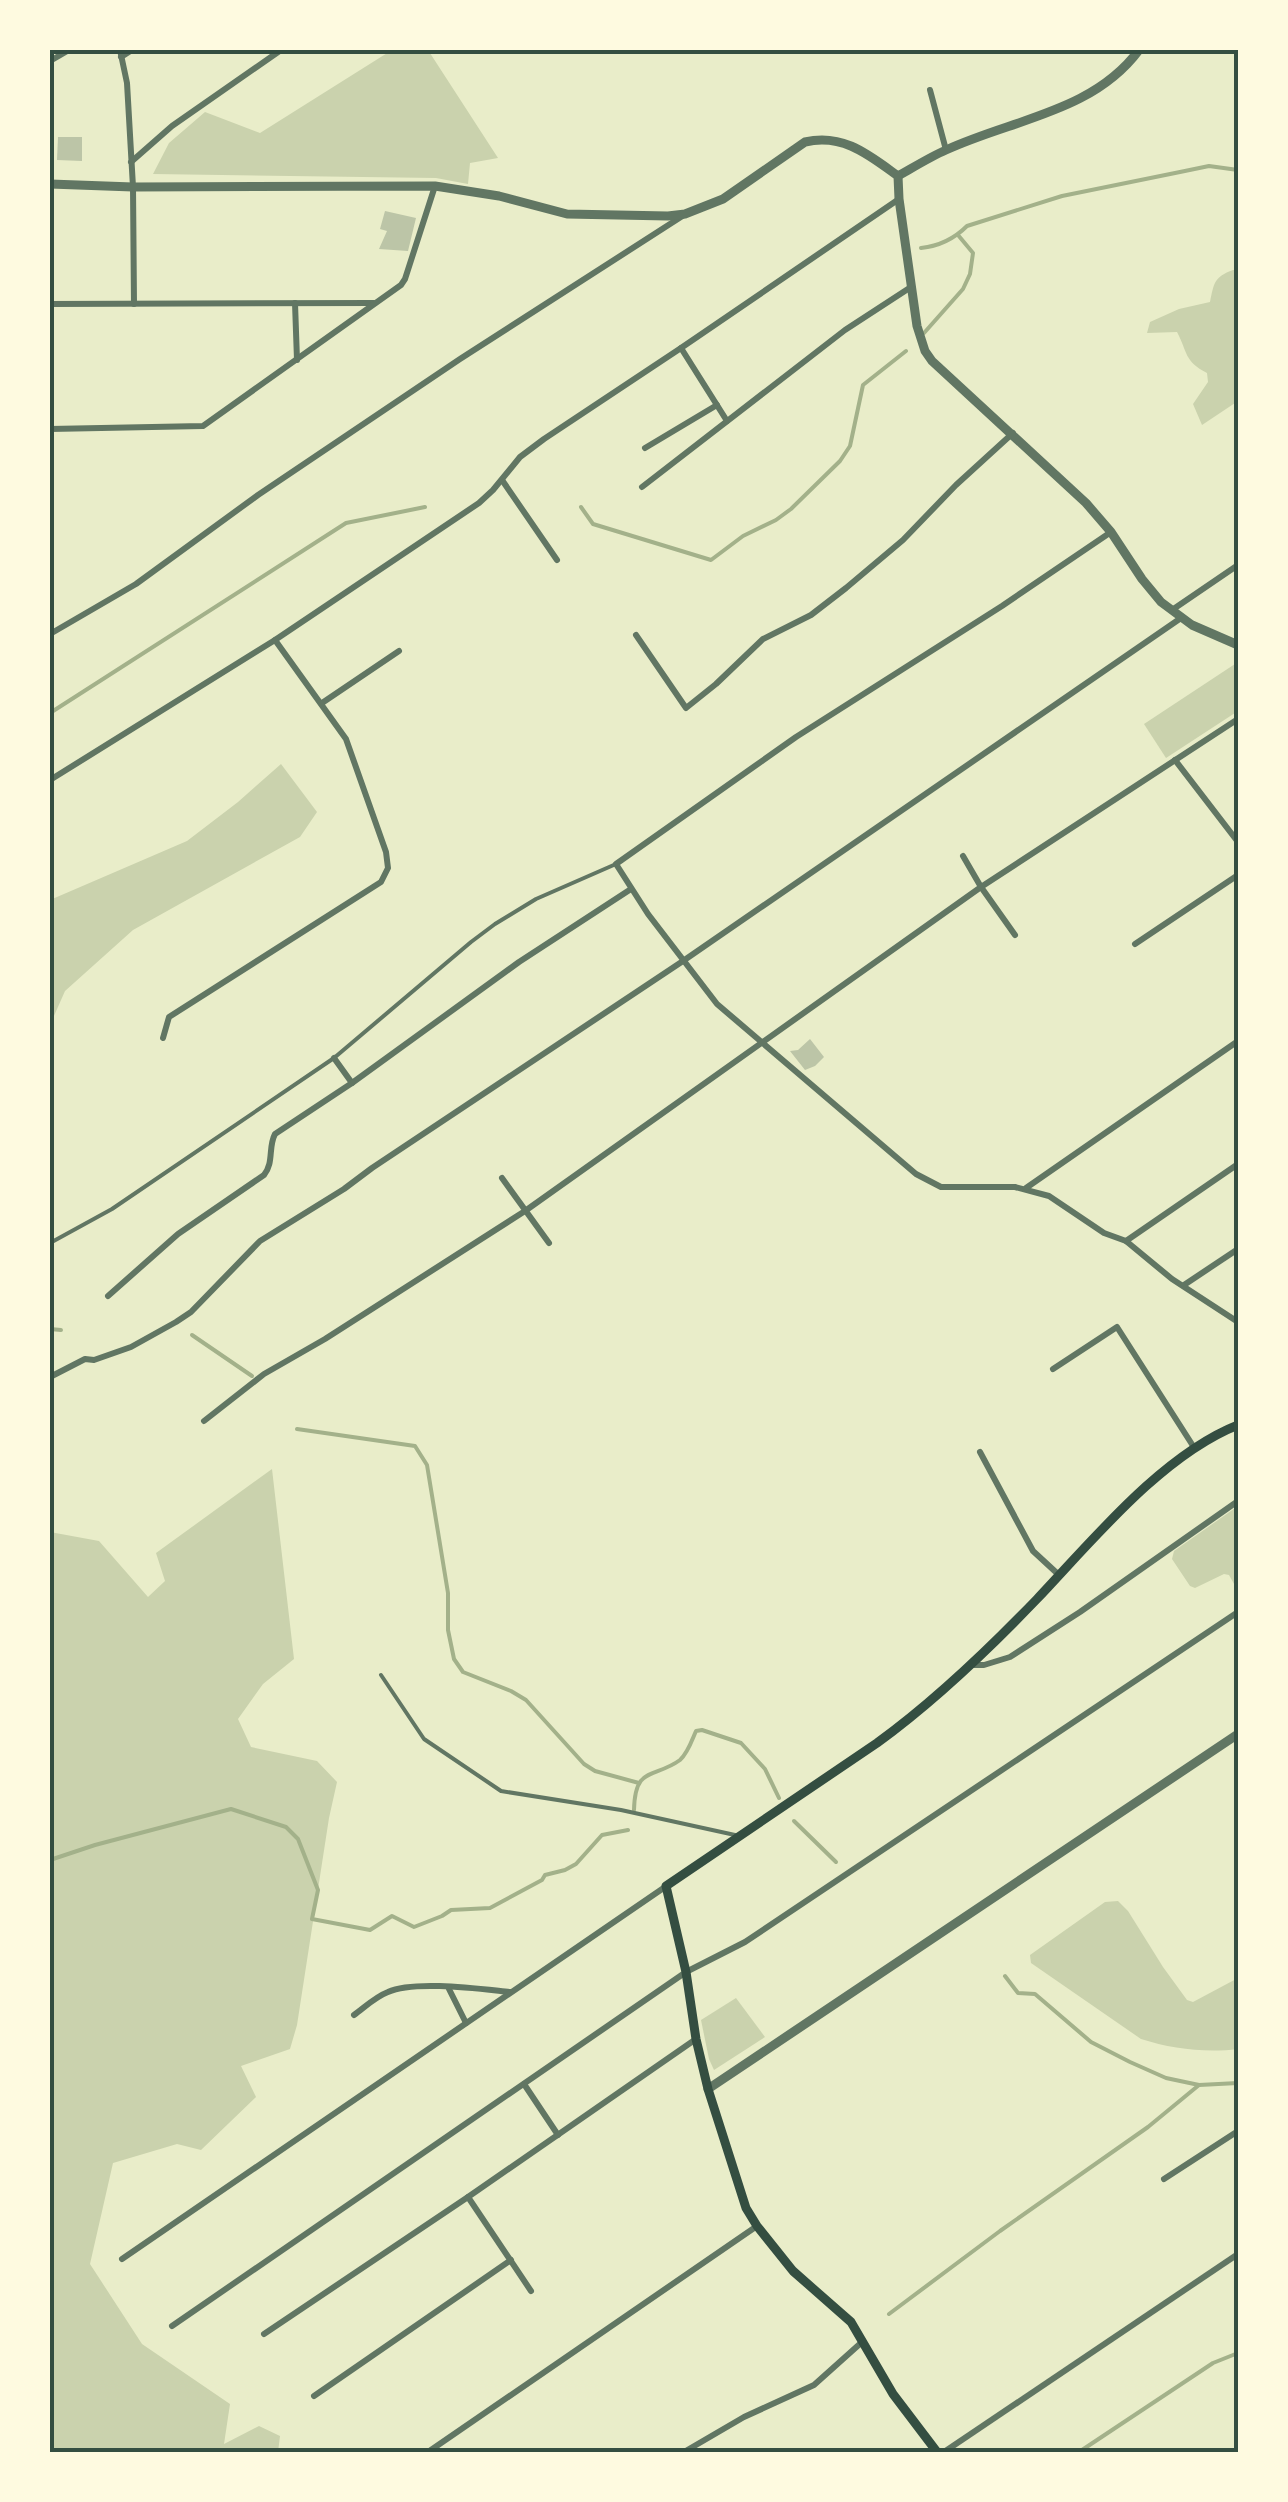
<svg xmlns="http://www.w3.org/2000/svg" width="1288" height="2502" font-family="Figtree,sans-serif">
  <rect width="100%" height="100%" fill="#e9edc9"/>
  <g fill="#cad2ad">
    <path d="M392 50H428L498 158 470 163 468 184 436 178 153 174 169 143 205 112 260 133Z"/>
    <path d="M1233 270H1238V401L1202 425 1193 404 1208 382 1207 373C1184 361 1188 353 1177 332L1147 333 1150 322 1179 309 1210 302C1214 283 1214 277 1233 270Z"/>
    <path d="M1238 662V711L1166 758 1144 724Z"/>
    <path d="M281 764 317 812 300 837 133 930 65 991 50 1025V900L187 841 238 802Z"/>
    <path d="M272 1469 294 1659 263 1684 238 1719 251 1747 317 1761 337 1782 329 1818 297 2025 290 2049 241 2066 256 2097 201 2150 177 2144 113 2163 90 2264 142 2344 230 2404 224 2444 259 2426 280 2436 278 2452H50V1532L99 1541 148 1597 165 1581 156 1553Z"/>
    <path d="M1238 1506V1591L1229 1575 1224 1574 1195 1588 1190 1586 1172 1559 1174 1551Z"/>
    <path d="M1118 1901 1128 1911 1163 1967 1187 2000 1193 2002 1238 1978V2049C1206 2053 1172 2049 1141 2039L1031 1963 1030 1955 1105 1902Z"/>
    <path d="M736 1998 765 2037 714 2070 709 2059 701 2020Z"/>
  </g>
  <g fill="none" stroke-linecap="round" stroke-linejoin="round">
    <g stroke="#a3b18a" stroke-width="4">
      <path d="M921 248C940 246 954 239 967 226L1062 196 1180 172 1209 166 1238 170"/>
      <path d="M924 333 963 289 970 274 973 253 958 235"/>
      <path d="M581 507 593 524 711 560 743 536 776 520 791 509 840 461 850 446 863 385 906 351"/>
      <path d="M50 713 346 523 425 507"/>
      <path d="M50 1329 61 1330"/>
      <path d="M192 1335 252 1376"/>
      <path d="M297 1429 415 1446 427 1465 448 1593V1630L454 1659 463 1672 511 1691 526 1700 584 1764 595 1771 639 1783"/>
      <path d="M634 1810C635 1765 654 1779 680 1760 688 1753 692 1740 696 1731L702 1730 741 1743 765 1769 779 1798"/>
      <path d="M794 1821 836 1862"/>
      <path d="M50 1860 95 1845 231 1809 286 1827 298 1839 318 1890 312 1919 370 1930 392 1916 414 1927 442 1916 451 1910 490 1908 542 1880 545 1875 565 1870 576 1864 602 1835 628 1830"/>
      <path d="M1005 1976 1018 1993 1035 1994 1091 2042 1130 2062 1166 2078 1199 2085 1238 2083"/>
      <path d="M889 2314 1000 2231 1148 2127 1199 2085"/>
      <path d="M1079 2452 1213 2363 1238 2353"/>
    </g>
  </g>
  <g fill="#bcc5a7">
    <path d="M58 137H82V161L57 160Z"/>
    <path d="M385 211 416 218 408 251 379 249 387 231 380 229Z"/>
    <path d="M810 1039 824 1057 815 1066 805 1070 790 1051 798 1050Z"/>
  </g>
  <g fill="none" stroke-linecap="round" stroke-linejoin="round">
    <g stroke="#617663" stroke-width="4">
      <path d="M50 1243 112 1209 334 1058 471 942 495 924 536 899 616 864"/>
      <path d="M381 1675 424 1739 501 1791 621 1810 735 1835"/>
    </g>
    <g stroke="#617663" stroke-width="6">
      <path d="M120 50 127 83 133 187 134 304"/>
      <path d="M121 57 132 50"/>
      <path d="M50 61 69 50"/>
      <path d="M930 90 946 150"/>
      <path d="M131 162 172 126 281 50"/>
      <path d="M295 303 297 360"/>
      <path d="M50 304 374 303"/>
      <path d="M681 348 727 421"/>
      <path d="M50 429 203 426 401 285 405 279 435 186"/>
      <path d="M645 448 717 405"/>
      <path d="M502 480 557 560"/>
      <path d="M642 487 845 330 911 287"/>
      <path d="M1111 532 1002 606 796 737 616 864 648 914 717 1004 916 1174 941 1187H1015L1049 1196 1104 1233 1126 1241 1172 1279 1238 1322"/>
      <path d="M1172 610 1238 565"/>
      <path d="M50 634 136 584 258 495 460 359 684 215"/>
      <path d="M636 635 686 708 716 684 763 639 811 615 846 588 903 540 956 485 1013 433"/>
      <path d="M322 703 399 651"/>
      <path d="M1175 760 1238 842"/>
      <path d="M50 780 275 640 479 503 493 490 520 457 544 439 681 348 899 199"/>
      <path d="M963 856 981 887 1015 935"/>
      <path d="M1135 944 1238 875"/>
      <path d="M163 1038 169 1017 381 882 388 868 386 852 346 739 275 640"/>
      <path d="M334 1058 352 1083"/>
      <path d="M502 1178 549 1243"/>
      <path d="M1026 1188 1238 1041"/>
      <path d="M1126 1241 1238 1164"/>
      <path d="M1184 1285 1238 1249"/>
      <path d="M108 1296 178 1234 264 1175C274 1163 268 1147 275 1134L352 1083 519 962 631 889"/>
      <path d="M1053 1369 1117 1327 1195 1449"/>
      <path d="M50 1377 85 1359 94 1360 131 1347 176 1322 191 1312 260 1241 344 1189 372 1168 683 961 1181 618"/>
      <path d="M204 1421 264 1374 325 1339 525 1211 981 887 1238 719"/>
      <path d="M980 1452 1033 1551 1059 1575"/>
      <path d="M970 1665H984L1010 1657 1080 1612 1238 1501"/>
      <path d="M449 1989 466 2023"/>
      <path d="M354 2015C365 2007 375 1997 388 1992 414 1980 480 1989 510 1992"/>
      <path d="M524 2084 558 2135"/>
      <path d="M1164 2179 1238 2131"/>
      <path d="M468 2197 531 2291"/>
      <path d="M122 2259 665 1887"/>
      <path d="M172 2326 686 1972 745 1942 1238 1612"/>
      <path d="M264 2334 468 2197 696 2039"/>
      <path d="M314 2396 511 2260"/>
      <path d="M428 2452 757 2226"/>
      <path d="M684 2452 744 2417 814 2385 862 2342"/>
      <path d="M944 2452 1238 2254"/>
    </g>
    <g stroke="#617663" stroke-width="9">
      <path d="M898 176C914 167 930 157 946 150 1013 119 1093 112 1139 50"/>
      <path d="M50 184 133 187 435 186 499 196 567 214 668 216 685 214 723 199 805 142C843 133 869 155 898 176L899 199 917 326 925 351 932 361 1086 503 1111 532 1142 579 1161 602 1192 625 1238 645"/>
      <path d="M708 2089 1238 1734"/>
    </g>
    <path stroke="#344e41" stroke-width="9" d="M937 2452 893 2394 851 2322 793 2271 757 2226 746 2208 708 2089 696 2039 686 1972 666 1886 877 1743C935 1701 987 1651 1037 1599 1092 1541 1162 1455 1238 1425"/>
  </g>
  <rect width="1288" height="2502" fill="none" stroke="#fefae0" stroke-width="105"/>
  <rect x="52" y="52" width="1184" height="2398" fill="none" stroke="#344e41" stroke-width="4"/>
</svg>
